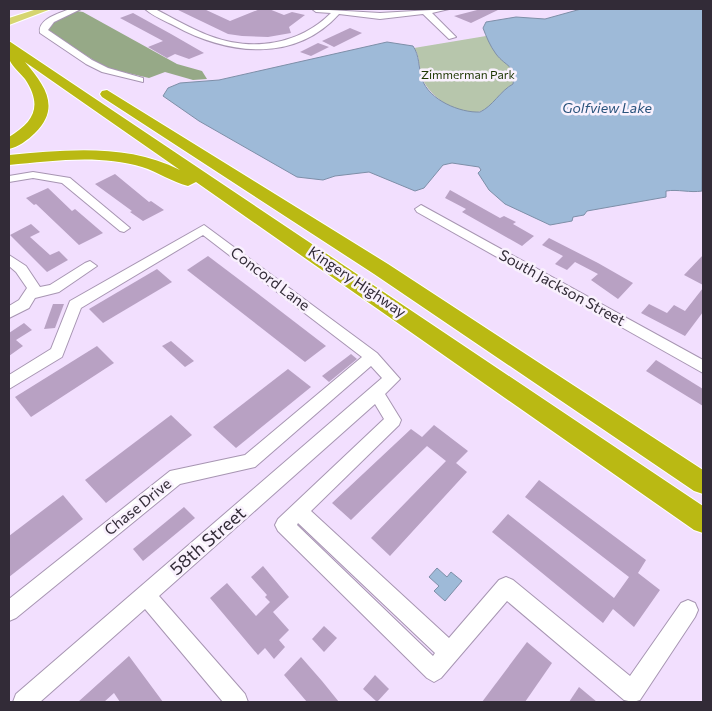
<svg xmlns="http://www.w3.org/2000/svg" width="712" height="711" font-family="Commissioner,sans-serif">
  <rect width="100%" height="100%" fill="#f2dffe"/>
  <path fill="#b7c6ac" d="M486 36 496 54 512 68 513 84C500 90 494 107 481 111 461 118 431 98 423 80 418 71 421 56 414 48Z"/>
  <path fill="#96a987" d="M77 11 83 12 177 64 202 71 207 79 193 80 165 72 149 78 106 68 46 30 52 22Z"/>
  <g fill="#9ebad8" stroke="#7e8fa8">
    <path d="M581 9H703L702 191C690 193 678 189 666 191V197L587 211 584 215 573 217 572 221 550 225 505 204 489 190 478 173 481 170 479 167 452 163 443 165 424 188 415 191 369 172 335 176 323 180 297 177 199 121 163 96 168 88 180 83 219 80 387 42 413 46C420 56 418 67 422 79 429 100 460 113 480 112 493 106 500 91 513 84 516 65 506 67 496 54 490 46 486 36 483 28L486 22 516 17 545 19Z"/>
    <path d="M437 568 447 577 451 572 462 581 445 601 434 591 439 586 429 577Z"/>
  </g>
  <g fill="#b8a1c3">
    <path d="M176 9H204L230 21 260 9H269L284 15 292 12 305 15 289 27 291 33 268 37 242 36 228 34Z"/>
    <path d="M481 9H500L471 23 454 16Z"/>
    <path d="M133 13 171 34 204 53 189 59 175 54 167 58 148 47 163 41 120 18Z"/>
    <path d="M350 28 362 33 334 47 322 41Z"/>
    <path d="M318 43 329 47 311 56 300 52Z"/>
    <path d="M115 174 149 202 151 201 164 210 143 221 130 212 132 211 95 184Z"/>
    <path d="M48 188 72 211 75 209 103 233 79 245 36 204 34 205 26 198Z"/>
    <path d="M450 190 500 218 504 216 516 222 513 224 534 236 522 246 462 212 466 209 445 198Z"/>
    <path d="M31 224 40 232 30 237 50 255 59 251 68 260 47 272 10 235Z"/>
    <path d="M549 238 598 263 633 283 618 299 591 280 598 274 575 262 567 270 555 264 563 256 542 245Z"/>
    <path d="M703 255V285L684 275Z"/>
    <path d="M208 256 257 293 326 346 305 362 187 270Z"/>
    <path d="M157 269 172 282 103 323 89 309Z"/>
    <path d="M703 288V312L685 336 641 313 649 304 667 313 674 305 685 311Z"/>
    <path d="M53 304H64L55 328 44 329Z"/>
    <path d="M24 323 32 330 16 340 23 346 9 356V333Z"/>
    <path d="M171 341 194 361 185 367 162 346Z"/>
    <path d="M97 346 114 363 31 417 15 397Z"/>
    <path d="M351 354 357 359 329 382 322 376Z"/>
    <path d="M656 360 703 389V406L646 371Z"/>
    <path d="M288 369 311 387 236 448 213 427Z"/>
    <path d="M171 415 192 435 106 503 85 480Z"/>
    <path d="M434 425 468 451 456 463 467 472 390 556 371 538 446 461 427 446 351 520 332 503 411 429 422 437Z"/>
    <path d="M539 480 646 560 638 573 660 590 634 627 613 609 603 623 492 532 508 514 614 598 629 577 525 497Z"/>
    <path d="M63 495 83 519 9 577V536Z"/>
    <path d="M184 507 195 518 143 561 133 549Z"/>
    <path d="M263 566 289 597 273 612 289 630 279 640 285 647 274 659 265 648 258 655 210 598 227 583 256 616 270 602 265 597 267 595 251 577Z"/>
    <path d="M324 626 337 638 324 652 312 639Z"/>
    <path d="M527 642 552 663 525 702H482Z"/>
    <path d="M129 656 163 702H120L114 693 104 702H78Z"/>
    <path d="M301 657 322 681 339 702H307L284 675Z"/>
    <path d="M375 675 389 689 377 702 363 689Z"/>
    <path d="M579 687 597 702H569Z"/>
  </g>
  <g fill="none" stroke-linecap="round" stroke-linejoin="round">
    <defs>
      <g id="minor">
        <path d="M70 9H81L54 22 48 30 92 60 108 68 143 78V82L102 72 86 64 40 33C37 19 60 13 70 9Z"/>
        <path d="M145 9H155C173 18 191 29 210 36 252 52 299 45 331 13L316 12 312 9 380 13 449 9 432 13 456 37 449 39 423 14 380 19 339 14C295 63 228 55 175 26 165 21 153 16 145 9Z"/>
        <path d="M33 172 70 178 130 228 124 232 120 231 62 183 33 178 9 182V176Z"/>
        <path d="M421 205 703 360V373L417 212 415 209Z"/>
        <path d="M204 225 377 353 400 379 385 394 401 420 399 425 311 511 449 638 499 580 506 577 513 580 630 676 681 603 688 600 695 603 698 610 695 617 640 700 633 702 624 700 507 601 441 678 434 682 427 678 278 531 275 525 278 519 384 419 375 404 159 596 245 694 248 702H223L145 609 40 702H13L16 694 382 378 371 366 255 467 180 484 16 618 9 621V599L170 471 245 455 362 357 203 235 81 308 62 357 9 389V375L51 349 70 301ZM298 523 435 653 433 656 297 525Z"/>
        <path d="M9 255 26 266 40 287 50 285 85 263 90 261 97 266 59 292 35 298 29 308 9 318V306L19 300 27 288 16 272 9 266Z"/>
      </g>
      <path id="major" d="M37 9H51L9 25V18Z"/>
      <g id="highway">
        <path d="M9 41 703 506V533L694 530 196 182 188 186C172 182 158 172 142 167 99 154 52 161 9 165V155C65 150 127 143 180 170L25 62C45 86 61 107 35 133 28 140 18 147 9 149V137C34 122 43 106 25 79 20 73 13 67 10 61 7 56 9 46 9 41Z"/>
        <path d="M107 90 388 264 703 470V494L694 491 374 274 102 97 100 94 102 91Z"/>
      </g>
    </defs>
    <use href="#minor" stroke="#a795b2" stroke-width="2"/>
    <use href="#major" stroke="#fff" stroke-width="2"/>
    <use href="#highway" stroke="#fff" stroke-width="2"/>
    <use href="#minor" fill="#fff" fill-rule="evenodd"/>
    <use href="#major" fill="#d6d571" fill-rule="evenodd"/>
    <use href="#highway" fill="#bab913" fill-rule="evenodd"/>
  </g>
  <g text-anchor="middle" stroke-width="5" stroke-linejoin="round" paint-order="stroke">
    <g font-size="12" fill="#1c3500" stroke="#f9f1fd">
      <text x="468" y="79">Zimmerman Park</text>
    </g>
    <g font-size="14" font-style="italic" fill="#29537c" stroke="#f9f1fd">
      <text x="607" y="113">Golfview Lake</text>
    </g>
    <g font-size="15" fill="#322b37" stroke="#f9f1fd">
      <text transform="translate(270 279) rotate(37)" y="5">Concord Lane</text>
      <text transform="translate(357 282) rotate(34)" y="5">Kingery Highway</text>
      <text transform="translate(562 288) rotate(29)" y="5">South Jackson Street</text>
      <text transform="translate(138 507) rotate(-39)" y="5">Chase Drive</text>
    </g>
    <g font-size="18" fill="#322b37" stroke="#f9f1fd">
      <text transform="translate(208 541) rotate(-41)" y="6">58th Street</text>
    </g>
  </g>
  <rect width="712" height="711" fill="none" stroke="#322b37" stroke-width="20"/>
</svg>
